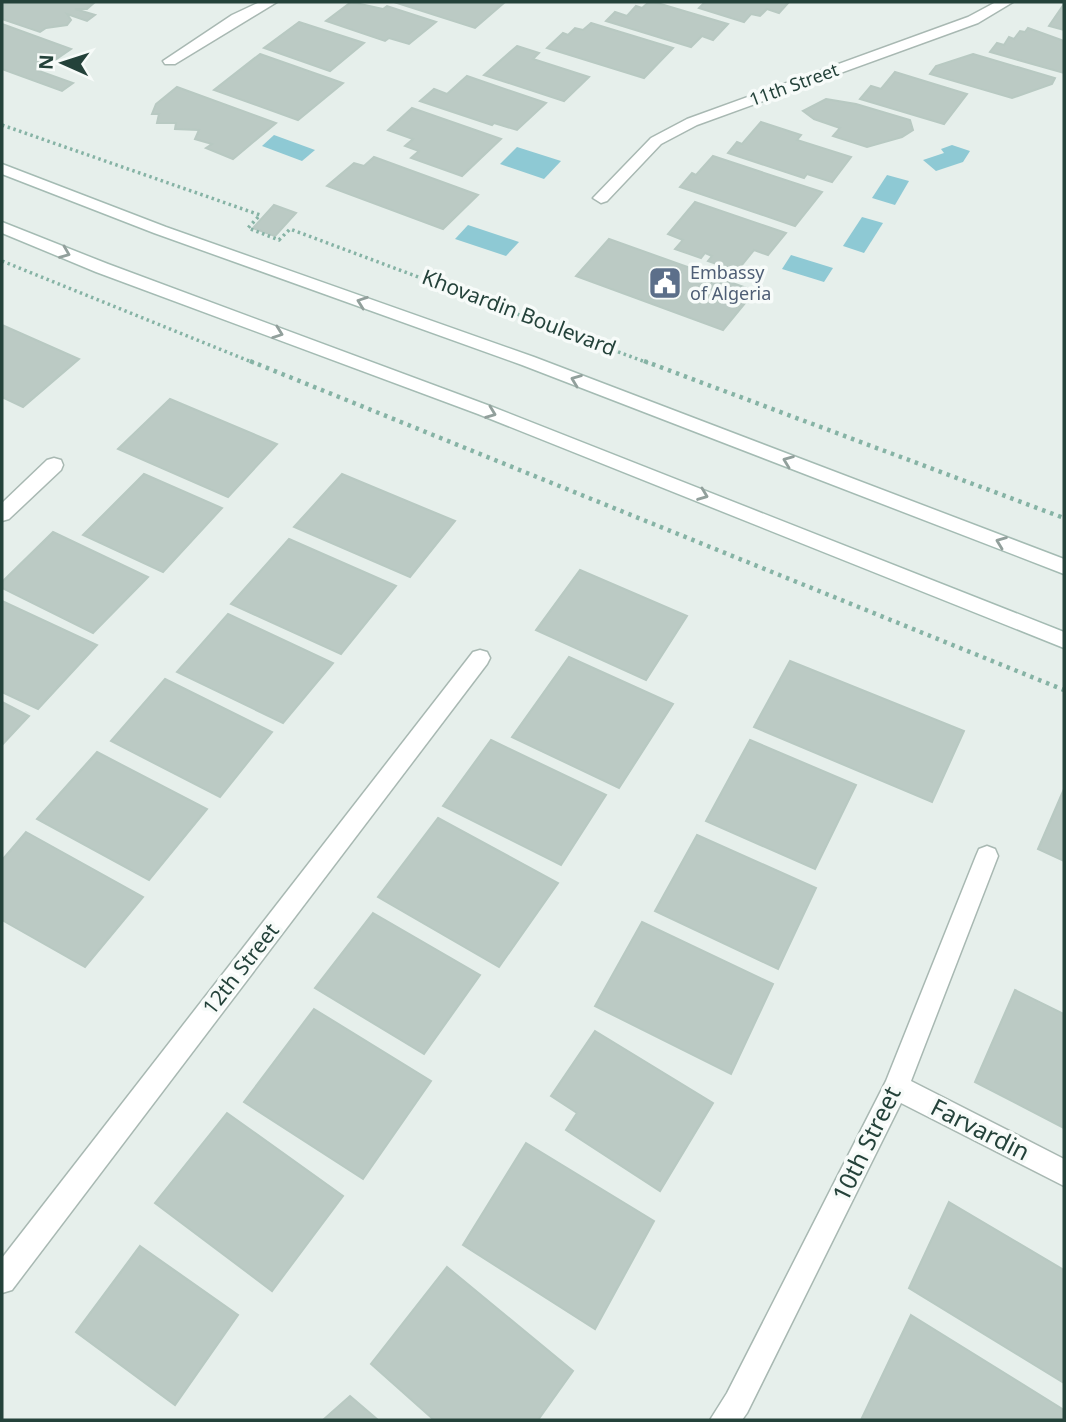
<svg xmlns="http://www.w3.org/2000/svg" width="1066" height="1422" font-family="'Noto Sans',sans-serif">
  <rect width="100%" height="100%" fill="#e6efeb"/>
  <g fill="#8ec9d4">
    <path d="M274 135 315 150 302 161 262 146Z"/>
    <path d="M952 145 970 151 963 162 936 171 923 160 944 153 941 149Z"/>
    <path d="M517 147 561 161 544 179 500 164Z"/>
    <path d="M887 175 909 181 895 205 872 198Z"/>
    <path d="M862 217 883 223 864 253 843 246Z"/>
    <path d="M468 225 519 242 506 256 455 239Z"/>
    <path d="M791 255 833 268 824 282 782 269Z"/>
  </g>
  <g fill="#bbcac4" stroke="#b8c9c2" stroke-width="2">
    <path d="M2 2H95L87 9H75L95 15 87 21 67 14 71 20 67 25 46 28 40 32 2 19Z"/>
    <path d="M351 2 383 9 387 6 436 22 409 44 389 38 385 41 326 21Z"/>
    <path d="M394 2H505L475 28Z"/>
    <path d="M649 2H654L728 24 713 40 702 36 691 47 606 21 615 12 627 16 636 6 642 8Z"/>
    <path d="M705 2H789L779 13 767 9 760 16 751 14 744 22 699 8Z"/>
    <path d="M1064 4V30L1049 26Z"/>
    <path d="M299 22 364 43 330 71 264 48Z"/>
    <path d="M591 23 673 48 644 78 547 48 563 33 568 35 575 28 583 30Z"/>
    <path d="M2 24 71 49 39 71 73 83 62 91 2 69Z"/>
    <path d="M1028 28 1064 41V73L990 52 997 43 1004 45 1009 37 1014 39 1020 31 1025 32Z"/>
    <path d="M517 46 539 53 533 59 589 77 564 101 484 75Z"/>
    <path d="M260 54 343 83 298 120 214 90Z"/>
    <path d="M973 54 1055 78 1052 84 1012 98 930 74 936 66Z"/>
    <path d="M895 72 967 94 944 124 860 99 871 86 881 89Z"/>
    <path d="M467 76 546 103 517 130 494 123 492 125 420 101 434 89 447 94Z"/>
    <path d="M177 87 276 123 233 159 206 148 212 144 195 139 199 130 175 129 176 123H157L159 114H152L156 104Z"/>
    <path d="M826 99 856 104 910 120 913 130 902 137 867 147 833 136 840 128 814 119 803 111Z"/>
    <path d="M412 108 501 139 462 176 411 158 419 151 405 146 413 139 388 130Z"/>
    <path d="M761 122 801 135 797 140 851 157 832 182 807 174 804 178 728 153 737 142 742 144Z"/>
    <path d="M713 156 822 192 795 226 680 187 692 173 696 175Z"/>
    <path d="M374 157 478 195 443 229 327 186 354 163 364 166Z"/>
    <path d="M695 202 786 233 768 255 754 250 737 271 708 261 712 256 705 253 701 258 675 249 683 240 668 234Z"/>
    <path d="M274 205 296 213 275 236 253 228Z"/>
    <path d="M609 239 755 291 723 330 576 276Z"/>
    <path d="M2 325 79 359 23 407 2 397Z"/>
    <path d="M170 399 277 444 228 497 118 449Z"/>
    <path d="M144 474 222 508 163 572 83 535Z"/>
    <path d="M342 474 455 521 410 577 294 527Z"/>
    <path d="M53 532 148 577 93 633 2 588V582Z"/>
    <path d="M289 539 396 586 341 654 231 604Z"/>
    <path d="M580 570 687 616 646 680 536 630Z"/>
    <path d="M2 601 97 645 38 709 2 692Z"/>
    <path d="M228 614 333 663 283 723 177 672Z"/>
    <path d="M569 657 673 704 619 788 512 737Z"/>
    <path d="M790 661 964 731 932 802 754 727Z"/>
    <path d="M165 679 272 732 220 797 111 741Z"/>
    <path d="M2 702 29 716 2 745Z"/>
    <path d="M491 740 606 795 561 865 443 806Z"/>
    <path d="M750 740 856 785 815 869 706 821Z"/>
    <path d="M97 752 207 809 149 880 37 819Z"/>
    <path d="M1064 789V861L1038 849Z"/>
    <path d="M438 818 558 883 499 967 378 897Z"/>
    <path d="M26 832 143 897 85 967 2 920V860Z"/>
    <path d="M697 835 816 888 778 969 655 911Z"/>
    <path d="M373 913 480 975 424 1054 315 988Z"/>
    <path d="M642 922 773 984 731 1074 595 1006Z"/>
    <path d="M1015 990 1064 1014V1128L975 1082Z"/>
    <path d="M314 1009 431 1081 363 1179 244 1102Z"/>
    <path d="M595 1031 713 1103 660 1191 566 1130 577 1113 551 1096Z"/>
    <path d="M227 1113 343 1196 272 1291 155 1203Z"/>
    <path d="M526 1143 654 1221 595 1329 463 1245Z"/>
    <path d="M949 1202 1064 1270V1383L909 1288Z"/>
    <path d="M140 1246 238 1315 175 1405 76 1332Z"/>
    <path d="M447 1267 573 1371 538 1420H434L371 1364Z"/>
    <path d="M911 1315 1064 1410V1420H861Z"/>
    <path d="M350 1396 378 1420H323Z"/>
  </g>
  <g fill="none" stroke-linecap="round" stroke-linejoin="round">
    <defs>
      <g id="minor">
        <path d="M260 2H277L175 64H165L163 61 232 15Z"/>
        <path d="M996 2H1013L978 23 697 125 661 144 607 201 601 203 593 198 651 138 687 119 968 17Z"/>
        <path d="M54 458 61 460 63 465 61 470 9 519 2 521V503L47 460Z"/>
        <path d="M480 650 487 652 490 658 487 664 12 1290 2 1293V1258L473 652Z"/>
        <path d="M987 846 995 849 998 856 911 1081 1064 1159V1186L901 1103 747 1413 742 1420H710L727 1393 886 1081 976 856 979 849Z"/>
      </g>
      <g id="secondary">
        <path d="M2 164 166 227 534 357 1064 559V574L522 365 154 233 2 174Z"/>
        <path d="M2 222 108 264 490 406 1064 632V648L478 414 96 272 2 233Z"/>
      </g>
    </defs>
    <use href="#minor" stroke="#a8b8b2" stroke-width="3"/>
    <use href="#secondary" stroke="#a4bbb3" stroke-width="3"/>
    <g stroke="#86b3a5" stroke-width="3.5" stroke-dasharray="2.5 3.5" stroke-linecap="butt">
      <path d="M2 125 260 215 248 228 279 240 290 229 648 363"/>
      <path d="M2 261 254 363"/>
    </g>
    <g stroke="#86b3a5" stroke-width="4.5" stroke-dasharray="3.5 5" stroke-linecap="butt">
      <path d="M250 361 1064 690"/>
      <path d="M644 361 1064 518"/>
    </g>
    <use href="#minor" fill="#fff" fill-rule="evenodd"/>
    <use href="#secondary" fill="#fff" fill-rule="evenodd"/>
  </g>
  <defs><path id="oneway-chevron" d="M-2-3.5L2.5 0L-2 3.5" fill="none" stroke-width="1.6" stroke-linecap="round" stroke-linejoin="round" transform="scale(1.75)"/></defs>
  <g stroke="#92a09c">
    <use href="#oneway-chevron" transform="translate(65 253) rotate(22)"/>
    <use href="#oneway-chevron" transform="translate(362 302) rotate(-160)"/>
    <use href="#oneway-chevron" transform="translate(278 333) rotate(20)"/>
    <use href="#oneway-chevron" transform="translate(576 380) rotate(-159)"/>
    <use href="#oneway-chevron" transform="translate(491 413) rotate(21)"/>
    <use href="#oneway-chevron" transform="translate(788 461) rotate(-159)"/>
    <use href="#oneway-chevron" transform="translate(703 495) rotate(21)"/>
    <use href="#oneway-chevron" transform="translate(1001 542) rotate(-159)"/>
  </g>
  <defs>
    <symbol id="civic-square" viewBox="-11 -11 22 22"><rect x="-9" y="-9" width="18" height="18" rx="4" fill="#5c6f8a" stroke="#f7fbf9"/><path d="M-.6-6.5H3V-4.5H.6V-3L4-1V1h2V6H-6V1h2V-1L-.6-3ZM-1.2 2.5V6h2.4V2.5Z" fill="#fff"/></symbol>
  </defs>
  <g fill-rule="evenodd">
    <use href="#civic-square" x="646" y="264" width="38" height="38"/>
  </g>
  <g text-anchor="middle" stroke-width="7" stroke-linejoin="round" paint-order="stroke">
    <g font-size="18" fill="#24423a" stroke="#f7fbf9">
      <text transform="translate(794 85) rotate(-20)" y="6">11th Street</text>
    </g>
    <g font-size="18" fill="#4e5e75" stroke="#f7fbf9" text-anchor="start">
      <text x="690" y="279">Embassy<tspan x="690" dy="21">of Algeria</tspan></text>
    </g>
    <g font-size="21" fill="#24423a" stroke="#f7fbf9">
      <text transform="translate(519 313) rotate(21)" y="7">Khovardin Boulevard</text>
      <text transform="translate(241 969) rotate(-52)" y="7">12th Street</text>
    </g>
    <g font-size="24" fill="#24423a" stroke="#f7fbf9">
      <text transform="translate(980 1130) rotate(27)" y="8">Farvardin</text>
      <text transform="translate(867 1144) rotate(-64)" y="8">10th Street</text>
    </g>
  </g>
  <rect width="1066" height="1422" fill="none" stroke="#24423a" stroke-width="7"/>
  <g transform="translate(63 63) rotate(273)" stroke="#f7fbf9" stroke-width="5" paint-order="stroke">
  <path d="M0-5L12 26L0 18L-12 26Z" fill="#24423a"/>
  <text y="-10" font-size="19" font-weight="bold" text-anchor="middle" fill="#24423a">N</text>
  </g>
</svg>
